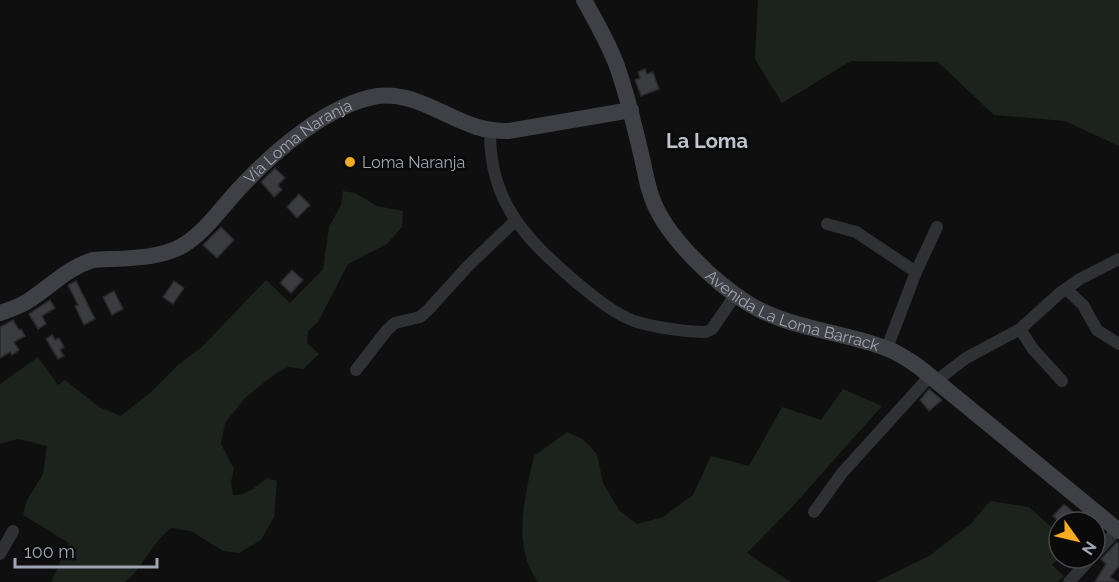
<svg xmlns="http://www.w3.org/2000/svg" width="1119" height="582" font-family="Raleway,sans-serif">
  <rect width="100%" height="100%" fill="#0f0f10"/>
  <g fill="#1b231c">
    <path d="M758 0H1119V146L1065 121 994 115 938 62 851 61 782 103 755 59Z"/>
    <path d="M343 191 355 193 377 206 403 211 402 227 387 244 348 264 318 322 308 331 307 343 319 354 303 369 288 367 275 374 245 398 225 423 221 444 234 469 231 482 233 495C246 496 257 486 267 478L277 481 274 517 261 540 239 553 223 551 191 531 171 528C152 542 144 567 125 582H51L69 543 23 515 27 500 43 474 47 446 18 439 0 444V384L38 357 58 385 65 380 99 407 121 416 151 392 178 365 202 347 266 280 290 303 323 269 329 227 341 205Z"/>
    <path d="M843 389 882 406 793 506 747 553 791 582H538C511 544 525 498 534 456L567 432 583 439 597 454 603 483 619 510 637 524 663 517 693 495 711 456 749 466 782 407 821 420Z"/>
    <path d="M990 501 1029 507 1059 534V558L1052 565 1064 576 1058 582H876L929 556 971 524Z"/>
  </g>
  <g fill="#3b3c40" stroke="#29292c" stroke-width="1.5">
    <path d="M645 69 647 74 653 72 659 89 641 96 635 80 640 78 638 72Z"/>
    <path d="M275 168 285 178 278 185 282 190 274 197 261 182Z"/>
    <path d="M299 194 310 205 297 218 287 207Z"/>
    <path d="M221 227 234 240 217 258 203 245Z"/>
    <path d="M292 270 303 280 291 293 280 283Z"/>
    <path d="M76 281 95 319 84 325 75 306 78 305 68 285Z"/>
    <path d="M174 281 184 288 173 304 163 297Z"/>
    <path d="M114 291 123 309 112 315 103 297Z"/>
    <path d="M50 300 55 308 42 316 46 324 38 329 29 314Z"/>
    <path d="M13 320 19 330 21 329 25 336 14 342 19 350 12 355 10 352 0 358V327Z"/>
    <path d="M52 335 55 340 59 338 64 347 60 350 64 356 58 359 46 339Z"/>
    <path d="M929 389 942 400 929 411 920 400Z"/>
    <path d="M1064 504 1084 522H1059L1053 516Z"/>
    <path d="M1117 542 1119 544V566L1110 577 1118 582H1095L1106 564 1101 559Z"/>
  </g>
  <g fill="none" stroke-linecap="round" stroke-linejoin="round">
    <g stroke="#303135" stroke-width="12">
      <path d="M490 130C489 203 526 239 577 283 594 297 613 313 634 321 652 327 687 332 706 332L712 329 736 294"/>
      <path d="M827 224 856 232 916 272 887 348"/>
      <path d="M916 272 937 227"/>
      <path d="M1066 289 1083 305 1097 330 1119 344"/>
      <path d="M1020 329 1033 349 1062 381"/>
      <path d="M356 370 387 330 395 323 420 317 428 310 468 266 515 221"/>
      <path d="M936 381 966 358 1020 329 1060 293 1080 279 1119 259"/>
      <path d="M814 512 842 473 930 376"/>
      <path d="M0 554 13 531"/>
      <path d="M1095 554 1117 530"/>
      <path d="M1069 582 1091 558"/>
    </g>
    <g stroke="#3e4045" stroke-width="16">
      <path id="s1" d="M584 0C596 22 610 45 618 69 628 98 635 128 642 158 645 171 647 185 652 198 665 236 715 283 749 304 792 330 842 331 888 349 899 353 909 360 919 367L1119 531"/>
      <path id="s2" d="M0 313C11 309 22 306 31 299 52 285 69 267 93 260 121 258 157 260 182 246 204 233 220 210 237 191 271 154 327 104 378 96 412 91 445 117 477 127 487 130 497 131 508 131L631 110"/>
    </g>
  </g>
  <circle fill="#f7ab20" stroke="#0a0a0b" stroke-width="2" cx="350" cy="162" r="6"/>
  <g text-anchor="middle" stroke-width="6" stroke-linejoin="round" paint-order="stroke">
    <g font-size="16" fill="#9fa5b2" stroke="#0a0a0b">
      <text dy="6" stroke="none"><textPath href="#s2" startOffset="356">Vía Loma Naranja</textPath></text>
      <text dy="6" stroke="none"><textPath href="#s1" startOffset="399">Avenida La Loma Barrack</textPath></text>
    </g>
    <g font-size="16" fill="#9fa5b2" stroke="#0a0a0b" text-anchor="start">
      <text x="362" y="168">Loma Naranja</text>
    </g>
    <g font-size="20" font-weight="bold" fill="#c0c4ce" stroke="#0a0a0b">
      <text x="707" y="148">La Loma</text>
    </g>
  </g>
  <g transform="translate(1077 540) rotate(124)"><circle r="28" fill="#0a0a0b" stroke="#46484e" stroke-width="1.5"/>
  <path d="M0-4.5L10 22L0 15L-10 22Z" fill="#f7ab20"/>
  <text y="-9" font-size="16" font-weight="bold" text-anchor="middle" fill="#9fa5b2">N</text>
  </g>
  <path d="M15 558v9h142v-9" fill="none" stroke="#9fa5b2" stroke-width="3"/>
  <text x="24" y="558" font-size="18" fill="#9fa5b2" stroke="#0a0a0b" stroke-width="4.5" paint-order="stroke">100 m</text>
</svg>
